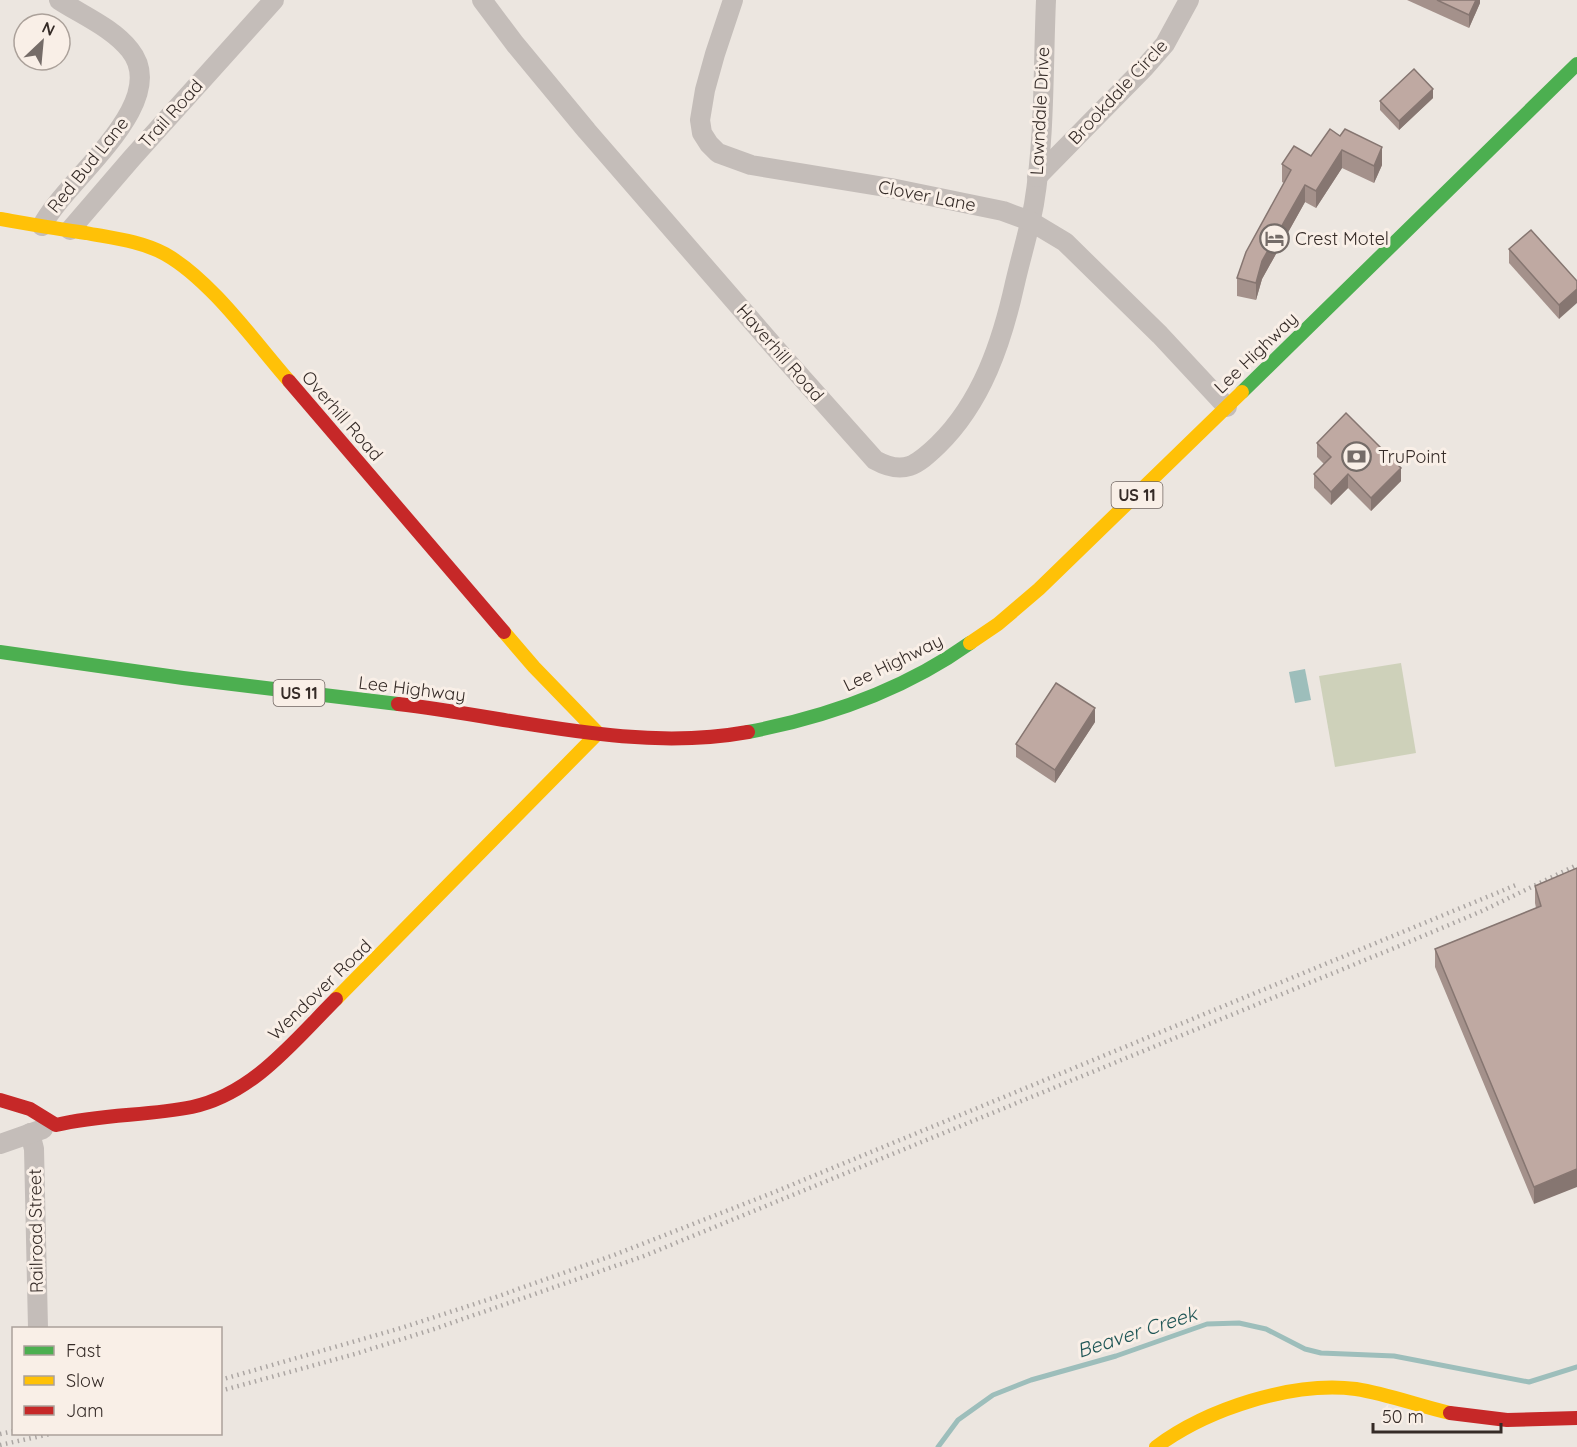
<svg xmlns="http://www.w3.org/2000/svg" width="1577" height="1447" font-family="Quicksand,sans-serif">
  <rect width="100%" height="100%" fill="#ece6e0"/>
  <path fill="#ced1ba" d="M1401 663 1416 753 1335 767 1319 676Z"/>
  <path fill="#9dbebb" d="M1305 669 1311 700 1295 703 1289 672Z"/>
  <g fill="none" stroke-linecap="round" stroke-linejoin="round">
    <path stroke="#9dbebb" stroke-width="5" d="M938 1447 958 1420 993 1395 1031 1380 1116 1356 1207 1324 1239 1323 1266 1329 1305 1349 1321 1353 1394 1356 1529 1382 1577 1367"/>
    <g stroke="#c4bdb9" stroke-width="20">
      <path d="M482 0 515 44 587 131 777 350 875 460C904 476 917 465 938 445 982 402 1002 342 1015 283 1021 257 1029 231 1034 204 1045 137 1043 68 1046 0"/>
      <path d="M733 0 715 54 705 90 700 120 702 133 709 144 718 153 751 165 891 188 1003 211 1030 221 1065 242 1160 335 1227 407"/>
      <path d="M1037 177 1145 67 1165 44 1189 0"/>
      <path d="M42 226C64 181 173 103 130 50 113 28 82 15 59 0"/>
      <path d="M70 230 132 158 274 0"/>
      <path d="M30 1133 34 1149 38 1328"/>
      <path d="M0 1144 43 1129"/>
    </g>
    <g stroke="#4caf50" stroke-width="14">
      <path d="M1242 392 1577 64"/>
      <path d="M0 652 183 678 398 704"/>
      <path d="M748 732C827 717 904 690 970 643"/>
    </g>
    <g stroke="#ffc107" stroke-width="14">
      <path d="M0 219C29 224 57 229 86 233 112 238 141 241 165 254 211 280 254 341 289 381"/>
      <path d="M970 643 998 624 1039 589 1242 392"/>
      <path d="M336 999 598 733 534 667 504 632"/>
      <path d="M1156 1447C1207 1409 1292 1381 1356 1389 1388 1394 1419 1406 1450 1413"/>
    </g>
    <g stroke="#c62828" stroke-width="14">
      <path d="M289 381 504 632"/>
      <path d="M398 704C513 717 632 753 748 732"/>
      <path d="M0 1100 30 1109 56 1125C101 1114 147 1116 192 1107 253 1094 294 1041 336 999"/>
      <path d="M1450 1413 1507 1420 1577 1418"/>
    </g>
    <g stroke="#aca6a3" stroke-width="4.5" stroke-dasharray="1.5 4.5" stroke-linecap="butt">
      <path d="M220 1380 401 1328 493 1298 614 1255 772 1193 1516 885"/>
      <path d="M220 1391 355 1354 434 1329 644 1256 1404 944 1482 911 1577 865"/>
      <path d="M0 1434 14 1431"/>
      <path d="M0 1445 50 1434"/>
    </g>
  </g>
  <g fill="#a4918b">
    <path d="M1407 0H1480V3L1469 28Z"/>
    <path d="M1433 98 1399 130 1380 110V101Z"/>
    <path d="M1340 136 1382 165 1374 183 1342 168 1316 208 1305 202 1262 279 1256 300 1237 296V278L1284 183 1282 182V164L1311 156Z"/>
    <path d="M1509 249 1577 281 1559 319 1509 263Z"/>
    <path d="M1317 443 1401 481 1371 511 1348 488 1331 505 1314 488V474L1324 464 1317 457Z"/>
    <path d="M1095 722 1055 783 1016 757V744Z"/>
    <path d="M1577 868 1534 1204 1435 967V949L1536 908 1535 903V886Z"/>
  </g>
  <g fill="#867671">
    <path d="M1476 0H1480V3L1469 28V15Z"/>
    <path d="M1433 89V98L1399 130V121Z"/>
    <path d="M1382 147V165L1374 183V166Z"/>
    <path d="M1342 150V168L1316 208V191Z"/>
    <path d="M1305 185V202L1262 279 1256 300V283L1262 261Z"/>
    <path d="M1577 289V303L1559 319V305Z"/>
    <path d="M1401 468V481L1371 511V498Z"/>
    <path d="M1348 474V488L1331 505V492Z"/>
    <path d="M1095 708V722L1055 783V770Z"/>
    <path d="M1577 1169V1187L1534 1204V1187Z"/>
  </g>
  <g fill="#bfa9a2" stroke="#867671" stroke-width="1.5">
    <path d="M1437 0H1476L1469 15Z"/>
    <path d="M1414 69 1433 89 1399 121 1380 101Z"/>
    <path d="M1330 129 1340 136 1345 129 1382 147 1374 166 1342 150 1316 191 1305 185 1262 261 1256 283 1237 278 1246 252 1291 170 1282 164 1294 146 1311 156Z"/>
    <path d="M1531 230 1577 281V289L1559 305 1509 249Z"/>
    <path d="M1346 413 1401 468 1371 498 1348 474 1331 492 1314 474 1331 457 1317 443Z"/>
    <path d="M1056 683 1095 708 1055 770 1016 744Z"/>
    <path d="M1577 868V1169L1534 1187 1435 949 1541 906 1535 886Z"/>
  </g>
  <defs>
    <symbol id="hotel-ring" viewBox="-11 -11 22 22"><circle r="9.5" fill="#f9efe7" stroke="#756c68" stroke-width="1.5"/><path d="M-6-4.5h1.5V1H6V5H4.5V3h-9V5H-6ZM-4 0a1.8 1.8 0 1 1 3.6 0ZM.5 0V-2.5h3Q6-2.5 6 0Z" fill="#756c68"/></symbol>
    <symbol id="bank-ring" viewBox="-11 -11 22 22"><circle r="9.5" fill="#f9efe7" stroke="#756c68" stroke-width="1.5"/><path d="M-6-4H6V4H-6ZM0-2.3a2.3 2.3 0 1 0 0 4.6a2.3 2.3 0 1 0 0-4.6Z" fill="#756c68"/></symbol>
  </defs>
  <g fill-rule="evenodd">
    <use href="#hotel-ring" x="1258" y="222" width="33" height="33"/>
    <use href="#bank-ring" x="1340" y="440" width="33" height="33"/>
  </g>
  <g text-anchor="middle" stroke-width="6" stroke-linejoin="round" paint-order="stroke">
    <g fill="#f9efe7" stroke="#706661" stroke-width="1.5">
      <rect x="1111.5" y="482" width="51" height="26" rx="4.5"/>
      <rect x="273.5" y="680" width="51" height="26" rx="4.5"/>
    </g>
    <g font-size="16" font-weight="bold" fill="#352b27">
      <text x="1137" y="501">US 11</text>
      <text x="299" y="699">US 11</text>
    </g>
    <g font-size="18" fill="#352b27" stroke="#f9efe7">
      <text transform="translate(1118 92) rotate(-47)" y="6">Brookdale Circle</text>
      <text transform="translate(1040 111) rotate(-87)" y="6">Lawndale Drive</text>
      <text transform="translate(171 114) rotate(-48)" y="6">Trail Road</text>
      <text transform="translate(88 165) rotate(-51)" y="6">Red Bud Lane</text>
      <text transform="translate(927 196) rotate(11)" y="6">Clover Lane</text>
      <text transform="translate(780 353) rotate(49)" y="6">Haverhill Road</text>
      <text transform="translate(1256 353) rotate(-44)" y="6">Lee Highway</text>
      <text transform="translate(342 416) rotate(49)" y="6">Overhill Road</text>
      <text transform="translate(893 663) rotate(-26)" y="6">Lee Highway</text>
      <text transform="translate(412 689) rotate(7)" y="6">Lee Highway</text>
      <text transform="translate(320 990) rotate(-44)" y="6">Wendover Road</text>
      <text transform="translate(36 1231) rotate(-91)" y="6">Railroad Street</text>
    </g>
    <g font-size="18" fill="#352b27" stroke="#f9efe7" text-anchor="start">
      <text x="1295" y="245">Crest Motel</text>
      <text x="1378" y="463">TruPoint</text>
    </g>
    <g font-size="20" font-style="italic" fill="#1e5555" stroke="#f9efe7">
      <text transform="translate(1137 1332) rotate(-18)" y="7">Beaver Creek</text>
    </g>
  </g>
  <rect x="12" y="1327" width="210" height="108" fill="#f9efe7" stroke="#aba19a" stroke-width="1.5"/>
  <rect x="24" y="1346" width="30" height="9" fill="#4caf50" stroke="#aba19a" stroke-width="1.5"/>
  <text x="66" y="1357" font-size="18" fill="#352b27">Fast</text>
  <rect x="24" y="1376" width="30" height="9" fill="#ffc107" stroke="#aba19a" stroke-width="1.5"/>
  <text x="66" y="1387" font-size="18" fill="#352b27">Slow</text>
  <rect x="24" y="1406" width="30" height="9" fill="#c62828" stroke="#aba19a" stroke-width="1.5"/>
  <text x="66" y="1417" font-size="18" fill="#352b27">Jam</text>
  <g transform="translate(42 42) rotate(26)"><circle r="28" fill="#f9efe7" stroke="#aba19a" stroke-width="1.5"/>
  <path d="M0-4.5L10 22L0 15L-10 22Z" fill="#756c68"/>
  <text y="-9" font-size="16" font-weight="bold" text-anchor="middle" fill="#352b27">N</text>
  </g>
  <path d="M1373 1423v9h128v-9" fill="none" stroke="#352b27" stroke-width="3"/>
  <text x="1382" y="1423" font-size="18" fill="#352b27" stroke="#f9efe7" stroke-width="4.5" paint-order="stroke">50 m</text>
</svg>
